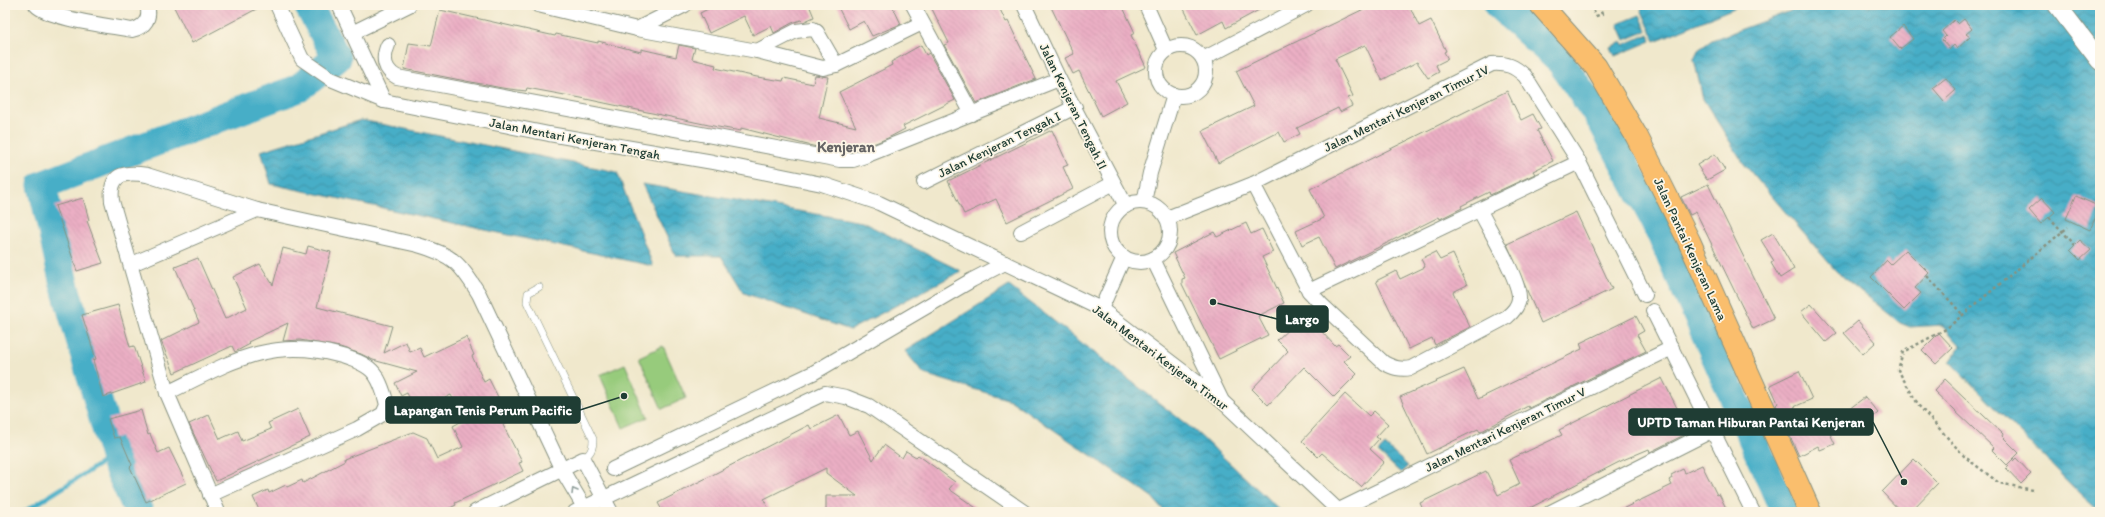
<svg xmlns="http://www.w3.org/2000/svg" width="2105" height="517" font-family="Itim,sans-serif">
  <defs>
    <pattern id="water-waves" width="16" height="10" patternUnits="userSpaceOnUse"><rect width="16" height="10" fill="#47aec7"/><path d="M0 5q4-4 8 0t8 0" fill="none" stroke="#3b8fa2"/></pattern>
    <pattern id="building-back-hatch" width="6" height="6" patternUnits="userSpaceOnUse"><rect width="6" height="6" fill="#ebafc4"/><path d="M-1 5l2 2M0 0l6 6M5-1l2 2" fill="none" stroke="#c997a9"/></pattern>
  </defs>
  <rect width="100%" height="100%" fill="#fcf5e5"/>
  <filter id="ink" filterUnits="userSpaceOnUse"><feTurbulence type="fractalNoise" baseFrequency=".025" numOctaves="2"/><feDisplacementMap in="SourceGraphic" scale="8" xChannelSelector="R" yChannelSelector="G"/><feConvolveMatrix kernelMatrix="1 2 1 2 8 2 1 2 1" color-interpolation-filters="sRGB"/></filter>
  <filter id="wash" filterUnits="userSpaceOnUse"><feTurbulence type="fractalNoise" baseFrequency=".012" numOctaves="4" result="noise"/><feDisplacementMap in="SourceGraphic" scale="16" xChannelSelector="R" yChannelSelector="G"/><feGaussianBlur stdDeviation="0.9" result="paint"/><feColorMatrix in="noise" values="0 0 0 0 0 0 0 0 0 0 0 0 0 0 0 0 0 1.4 0 .05"/><feComposite in="paint" operator="in"/></filter>
  <g filter="url(#wash)">
    <rect width="100%" height="100%" fill="#f0e8cc"/>
    <g fill="#97cb7c" stroke="#5b8458">
      <path d="M663 346 686 398 662 409 639 357Z"/>
      <path d="M625 364 648 417 623 428 600 375Z"/>
    </g>
    <g fill="url(#water-waves)" stroke="#33767e">
      <path d="M1651 5H1741L1655 41 1641 9Z"/>
      <path d="M1807 5H2100V512L2079 493 1950 362 1961 346 1942 325 1910 327 1900 323 1836 271 1744 164 1703 99 1694 59 1698 50 1712 40Z"/>
      <path d="M1640 15 1647 31 1625 40 1618 24Z"/>
      <path d="M1648 34 1651 41 1615 56 1611 47 1622 42 1623 45Z"/>
      <path d="M361 120 617 172 653 266 271 184 261 151Z"/>
      <path d="M642 184 862 222 961 271 850 330 744 293 721 256H676Z"/>
      <path d="M1009 286 1195 431 1282 512H1165L1152 497 1010 400 924 374 905 351Z"/>
      <path d="M1385 445 1408 466 1401 473 1378 452Z"/>
    </g>
    <g fill="none" stroke-linecap="round" stroke-linejoin="round">
      <path stroke="#47aec7" stroke-width="5" d="M24 512 100 464 113 452"/>
      <g stroke="#47aec7" stroke-width="29">
        <path d="M1498 5 1561 62 1602 122 1656 223 1785 512"/>
        <path d="M139 512 116 463 64 284 42 185 299 88 337 58 308 5"/>
      </g>
    </g>
    <g id="blocks">
      <g fill="url(#building-back-hatch)">
        <path d="M173 5H264L192 43Z"/>
        <path d="M716 5H809L814 17 803 22 801 20 792 23 774 33 771 26 753 35 744 16 709 33 700 13Z"/>
        <path d="M837 5H892L901 24 872 36 864 21 849 29Z"/>
        <path d="M930 5H998L1006 22 1008 21 1036 79 976 103 944 45 949 43Z"/>
        <path d="M1050 5H1122L1135 33 1131 35 1146 67 1116 81 1127 102 1101 116 1079 71 1073 74 1065 58 1074 54Z"/>
        <path d="M1182 5H1268L1226 28 1223 21 1197 35Z"/>
        <path d="M1372 5H1409L1419 26 1431 20 1446 51 1444 52 1448 59 1436 65 1439 72 1428 78 1417 62 1382 80 1365 45 1335 59 1353 96 1348 98 1352 106 1340 112 1338 108 1297 128 1300 134 1284 142 1279 132 1218 163 1202 131 1254 106 1236 71Z"/>
        <path d="M440 10 555 36 556 34 598 43V41L641 52V49L676 57 679 45 695 48 692 59 716 65 715 68 757 77 783 81 784 78 813 84 815 75 828 77 819 118 856 127 839 92 892 65 891 62 921 45 926 55 929 53 955 100 903 126 905 129 888 138 868 146 867 143 851 152H841L808 145 741 128V131L718 127 581 98 527 88 526 91 502 88 404 69 409 43 431 46Z"/>
        <path d="M1964 19 1972 29 1966 34 1970 37 1957 49 1954 45 1950 49 1942 40 1946 36 1942 31 1954 20 1958 24Z"/>
        <path d="M1903 26 1913 39 1900 49 1890 37Z"/>
        <path d="M1946 78 1956 90 1944 101 1933 88Z"/>
        <path d="M1507 91 1521 120 1533 114 1541 129 1537 130 1553 161 1533 171 1535 174 1490 195 1489 192 1461 206 1462 208 1440 219 1439 217 1335 269 1319 237 1302 245 1296 231 1324 218 1310 189Z"/>
        <path d="M1052 130 1068 165 1063 167 1073 189 1007 222 996 199 964 214 948 181Z"/>
        <path d="M1715 154 1725 170 1707 180 1697 165Z"/>
        <path d="M1708 184 1774 319 1753 329 1696 212 1690 215 1681 197Z"/>
        <path d="M2076 196 2100 207 2090 230 2066 219Z"/>
        <path d="M83 198 89 220 87 221 103 263 77 271 55 206Z"/>
        <path d="M2042 198 2055 212 2041 224 2029 210Z"/>
        <path d="M1576 212 1612 289 1541 323 1507 244Z"/>
        <path d="M1246 223 1251 234 1262 229 1273 252 1262 257 1284 303 1258 316 1268 335 1219 359 1182 284V279L1185 278 1173 253 1214 232 1217 237Z"/>
        <path d="M1773 233 1794 269 1780 278 1771 263 1774 261 1761 240Z"/>
        <path d="M2080 240 2091 250 2080 260 2070 250Z"/>
        <path d="M308 246 331 252 317 307 392 326 384 353 406 342 410 352 420 348 424 357 466 337 474 355 472 356 484 382 489 379 499 399 496 401 507 423 503 425 522 462 519 463 523 471 455 503 456 505 442 512H260L253 497 268 490 269 493 286 485 287 487 302 480 303 483 345 461 344 459 413 432 427 438 437 459 463 447 453 426 464 420 451 395 416 412 407 393 401 396 395 383 417 372 373 360 361 354 340 347 300 340 283 341 288 323 248 342 250 344 235 352 232 346 174 373 161 341 199 322 175 267 198 258 225 319 247 308 233 277 260 264 273 285 283 248 306 254Z"/>
        <path d="M1906 250 1929 273 1915 288 1921 293 1904 310 1871 277 1887 260 1891 264Z"/>
        <path d="M1435 252 1440 260 1453 254 1467 285 1453 292 1470 327 1435 345 1432 338 1409 349 1376 281 1396 271 1400 279 1425 267 1421 259Z"/>
        <path d="M1811 304 1837 333 1826 342 1801 312Z"/>
        <path d="M118 305 130 347 134 346 146 382 103 397 93 360 96 359 82 315Z"/>
        <path d="M1307 316 1335 346 1338 344 1350 356 1344 361 1357 374 1334 397 1304 367 1268 405 1252 389 1288 351 1277 340 1294 324 1295 327Z"/>
        <path d="M1636 316 1644 331 1637 335 1646 351 1529 408 1528 406 1480 432 1478 429 1427 454 1400 397 1464 369 1478 399 1582 349 1580 343Z"/>
        <path d="M1858 321 1876 342 1863 354 1844 333Z"/>
        <path d="M1939 333 1953 348 1936 364 1922 350Z"/>
        <path d="M1799 371 1812 399 1794 407 1805 430 1824 421 1835 444 1820 450 1818 446 1799 456 1776 405 1778 403 1770 385Z"/>
        <path d="M1662 378 1680 414 1677 416 1686 434 1650 452 1649 449 1623 460 1522 512H1424L1420 503 1486 471 1498 495 1520 484 1509 460 1562 435 1559 430Z"/>
        <path d="M1945 379 2003 434 2002 436 2019 453 2007 465 1992 450 1994 448 1934 391Z"/>
        <path d="M1345 394 1369 416 1374 411 1388 424 1376 437 1379 439 1370 449 1384 462 1361 487 1322 453 1318 457 1302 441Z"/>
        <path d="M1865 397 1878 413 1855 432 1841 415Z"/>
        <path d="M298 409 310 437 216 481 189 424 209 415 220 439 238 431 242 441 271 429 268 423Z"/>
        <path d="M141 410 148 435 150 434 158 453 169 448 186 483 146 502 130 467 132 465 120 437 114 438 108 419Z"/>
        <path d="M839 415 849 435 858 431 873 460 884 445 902 458 906 451 916 457 918 455 955 482 949 489 982 512H826V496H857L826 473V468L764 499 770 512H663L658 503 809 425 811 429Z"/>
        <path d="M2016 458 2031 474 2021 484 2006 468Z"/>
        <path d="M1914 459 1938 483 1910 512H1901L1882 492Z"/>
        <path d="M1702 465 1717 495 1719 494 1728 512H1616L1672 485 1669 480 1672 478 1671 475 1683 469 1685 473Z"/>
      </g>
    </g>
  </g>
  <g filter="url(#ink)">
    <use href="#blocks" fill-opacity="0" stroke="#889280" stroke-width="1"/>
    <g fill="none" stroke-linecap="round" stroke-linejoin="round">
      <defs>
        <path id="service" d="M539 287 528 293 527 302 593 439C593 449 591 453 583 459"/>
        <g id="minor">
          <path d="M36 5C48 19 112 26 132 30 145 27 151 18 147 5"/>
          <path d="M277 5 302 59 331 79 384 101 549 134 713 162 822 184 879 203 1101 309 1223 402 1340 512"/>
          <path d="M339 5 384 101"/>
          <path d="M538 5 637 29 757 51 815 66 823 68 836 65 922 23"/>
          <path d="M913 5 972 114"/>
          <path d="M1024 5 1059 79 1126 206"/>
          <path d="M1146 5 1166 50"/>
          <path d="M637 29 685 5"/>
          <path d="M352 33 409 5"/>
          <path d="M388 45C382 58 384 70 397 77L840 160H853L865 156 1059 79"/>
          <circle cx="1181" cy="71" r="25"/>
          <path d="M757 51 796 31 813 29 817 32 836 65"/>
          <path d="M1203 59 1306 5"/>
          <path d="M924 182 1075 107"/>
          <path d="M1253 184 1309 291 1321 304 1384 363C1394 368 1400 370 1411 368L1507 317C1513 312 1518 307 1519 299 1521 282 1489 229 1480 211"/>
          <path d="M1144 202 1150 173 1174 95"/>
          <circle cx="1140" cy="232" r="30"/>
          <path d="M1167 218 1253 184 1492 64C1507 63 1514 66 1525 76L1579 162 1645 295"/>
          <path d="M1021 232 1112 184"/>
          <path d="M1153 259 1221 399"/>
          <path d="M132 264 257 210"/>
          <path d="M1309 291 1579 162"/>
          <path d="M1101 309 1124 257"/>
          <path d="M1653 311 1753 512"/>
          <path d="M167 393C227 364 270 336 338 355 371 364 379 371 387 405L383 414 357 429 210 495"/>
          <path d="M613 469 813 373 972 280 1005 263"/>
          <path d="M1339 510 1672 348"/>
          <path d="M218 512 167 393 112 201C109 174 123 171 147 175L257 210 418 245C453 255 460 263 479 294L562 470 587 512"/>
          <path d="M475 512 583 459 611 512"/>
          <path d="M575 512 825 393 846 397 869 406 1024 512"/>
          <path d="M1551 512 1713 430"/>
        </g>
        <path id="tertiary" d="M2057 5 2100 61"/>
        <path id="primary" d="M1541 5 1596 67 1637 137 1689 241 1810 512"/>
      </defs>
      <use href="#service" stroke="#889280" stroke-width="8"/>
      <use href="#minor" stroke="#889280" stroke-width="16"/>
      <use href="#tertiary" stroke="#889280" stroke-width="20"/>
      <use href="#primary" stroke="#889280" stroke-width="24"/>
      <g stroke="#889280" stroke-width="2.5" stroke-dasharray="3 3" stroke-linecap="butt">
        <path d="M1591 5 1596 16 1602 14 1598 5"/>
        <path d="M2049 217 2075 245"/>
        <path d="M1927 276 1963 315"/>
        <path d="M2033 490 1999 483 1965 457 1919 406 1898 370 1903 352 1946 329 2068 227"/>
      </g>
      <use href="#service" stroke="#fff" stroke-width="7"/>
      <use href="#minor" stroke="#fff" stroke-width="14"/>
      <use href="#tertiary" stroke="#fff" stroke-width="18"/>
      <use href="#primary" stroke="#fabe6d" stroke-width="22"/>
    </g>
    <defs><path id="oneway-chevron" d="M-2-3.5L2.5 0L-2 3.5" fill="none" stroke-width="1.6" stroke-linecap="round" stroke-linejoin="round"/></defs>
    <use stroke="#8f9e9a" href="#oneway-chevron" transform="translate(574 491) rotate(-121)"/>
  </g>
  <g text-anchor="middle" stroke-width="3.5" stroke-linejoin="round" paint-order="stroke">
    <g font-size="13" fill="#1f3d34" stroke="#fcf5e5">
      <text transform="translate(1074 106) rotate(64)" y="5">Jalan Kenjeran Tengah II</text>
      <text transform="translate(1406 108) rotate(-26)" y="5">Jalan Mentari Kenjeran Timur IV</text>
      <text transform="translate(575 138) rotate(11)" y="5">Jalan Mentari Kenjeran Tengah</text>
      <text transform="translate(999 144) rotate(-26)" y="5">Jalan Kenjeran Tengah I</text>
      <text transform="translate(1691 249) rotate(65)" y="5">Jalan Pantai Kenjeran Lama</text>
      <text transform="translate(1161 357) rotate(37)" y="5">Jalan Mentari Kenjeran Timur</text>
      <text transform="translate(1505 429) rotate(-26)" y="5">Jalan Mentari Kenjeran Timur V</text>
    </g>
    <g font-size="15" font-weight="bold" fill="#666566" stroke="#fcf5e5">
      <text x="846" y="152">Kenjeran</text>
    </g>
  </g>
  <path fill="none" stroke="#1f3d34" stroke-width="1.5" d="M1213 302L1277 319M624 396L580 410M1904 482L1873 422"/>
  <g fill="#1f3d34" stroke="#fcf5e5" stroke-width="1.5">
    <circle cx="1213" cy="302" r="4"/>
    <circle cx="624" cy="396" r="4"/>
    <circle cx="1904" cy="482" r="4"/>
  </g>
  <g fill="#1f3d34" stroke="#1f3d34" stroke-width="1.5">
    <rect x="1277" y="306" width="51" height="26" rx="4"/>
    <rect x="386" y="397" width="194" height="26" rx="4"/>
    <rect x="1629" y="409" width="244" height="26" rx="4"/>
  </g>
  <g font-size="14" text-anchor="middle" font-weight="bold" fill="#fff">
    <text x="1302" y="324">Largo</text>
    <text x="483" y="415">Lapangan Tenis Perum Pacific</text>
    <text x="1751" y="427">UPTD Taman Hiburan Pantai Kenjeran</text>
  </g>
  <rect width="2105" height="517" fill="none" stroke="#fcf5e5" stroke-width="20"/>
</svg>
